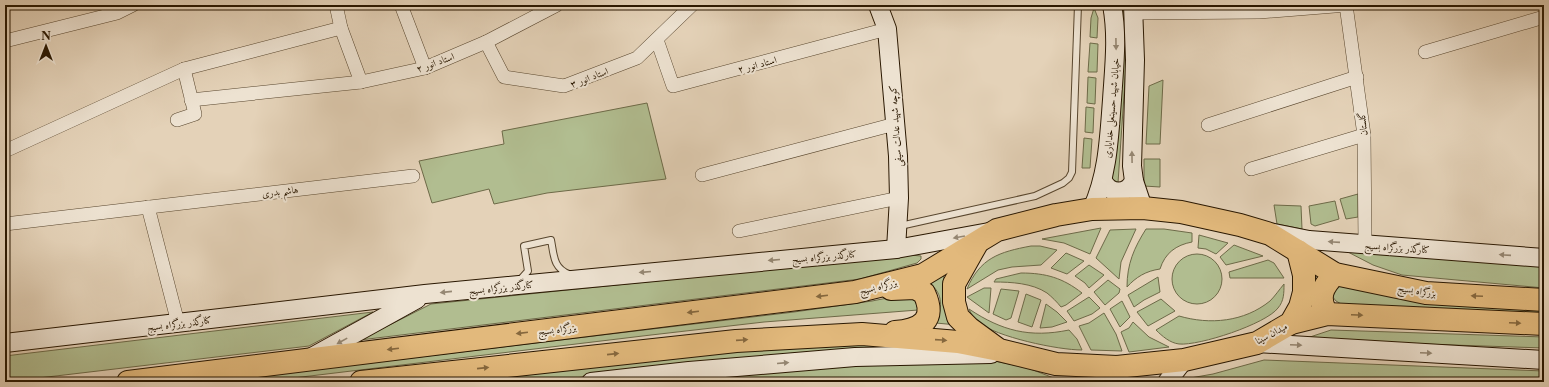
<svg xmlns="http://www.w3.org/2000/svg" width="1549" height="387" font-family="'Libre Caslon Text',Amiri,serif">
  <rect width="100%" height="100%" fill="#e4d2b8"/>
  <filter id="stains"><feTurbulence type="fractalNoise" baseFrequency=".005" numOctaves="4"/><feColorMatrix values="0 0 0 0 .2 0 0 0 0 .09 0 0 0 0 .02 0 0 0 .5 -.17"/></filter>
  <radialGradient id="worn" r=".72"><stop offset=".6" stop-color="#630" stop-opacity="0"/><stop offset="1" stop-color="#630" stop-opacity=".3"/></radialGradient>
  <g fill="#b1bd90" stroke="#6d6a48">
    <path d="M1118 5H1125L1126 66 1118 183H1112L1111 177Z"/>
    <path d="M1094 8 1098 18 1097 38 1090 37 1091 18Z"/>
    <path d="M1090 43 1098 44 1097 72H1088Z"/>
    <path d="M1088 77 1096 78 1095 104 1087 103Z"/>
    <path d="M1163 80 1160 144H1146L1149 86Z"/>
    <path d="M647 103 666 179 547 193 494 204 489 189 432 203 419 161 504 144 502 131Z"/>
    <path d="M1086 107 1094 108 1093 133 1085 132Z"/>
    <path d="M1084 138 1092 139 1090 168H1082Z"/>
    <path d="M1144 159H1160V187L1144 186Z"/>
    <path d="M1358 194V217L1346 219 1340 199Z"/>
    <path d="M1335 201 1339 219 1315 226 1311 224 1309 206Z"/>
    <path d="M1274 205 1301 206 1302 229 1277 224Z"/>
    <path d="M1101 228 1090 254 1064 243 1042 239Z"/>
    <path d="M1136 229 1121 262 1119 279 1096 258 1110 230Z"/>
    <path d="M1146 229H1164L1192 233V242C1176 245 1165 253 1160 269 1146 271 1136 277 1127 287 1127 264 1134 248 1146 229Z"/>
    <path d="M1199 235 1228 243 1216 254 1206 249 1198 248Z"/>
    <path d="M1234 245 1263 256 1226 265 1220 257Z"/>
    <path d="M1031 246H1040L1057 250 1041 265 1012 267 998 270 967 289C980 258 999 252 1031 246Z"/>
    <path d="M1346 251 1544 262V288L1402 275 1373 265Z"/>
    <path d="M1066 253 1084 261 1067 274 1051 268Z"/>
    <circle cx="1197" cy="279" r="25"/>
    <path d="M910 255 921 256V259L917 263 860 279 360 340 431 304Z"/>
    <path d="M1268 260 1274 263 1284 278H1230L1229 272Z"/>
    <path d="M1089 265 1104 275 1089 288 1085 283 1075 276Z"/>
    <path d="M1021 273C1046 273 1063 278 1082 293L1066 305 1061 307C1057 302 1052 297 1047 293 1032 283 1011 282 994 282L996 279Z"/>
    <path d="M942 275 944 277 943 291 957 325 936 323C943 304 943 293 927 281Z"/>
    <path d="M1158 277 1160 292 1144 300 1134 307 1128 295Z"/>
    <path d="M1108 280 1120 289 1119 293 1105 305 1094 292Z"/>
    <path d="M1284 284C1284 293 1284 301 1278 308 1266 324 1199 346 1179 344 1170 343 1162 336 1156 330L1179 316C1210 325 1244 322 1270 301 1275 296 1279 290 1284 284Z"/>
    <path d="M1338 286 1544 307V315L1343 305 1336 301 1332 296 1334 288Z"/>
    <path d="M984 288H991L989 313 967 297Z"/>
    <path d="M1001 289 1019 291 1011 318 1006 320 993 314Z"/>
    <path d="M913 293 918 310 764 322 651 335 260 382H211L794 312 872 301Z"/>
    <path d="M1026 294 1041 300 1032 327 1018 322Z"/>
    <path d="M1089 297 1100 308 1092 314 1074 321 1067 311Z"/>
    <path d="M1161 299 1175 311 1148 326 1137 312Z"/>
    <path d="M1122 301 1130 317 1120 327 1110 309Z"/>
    <path d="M1046 304 1057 312 1067 322 1052 327 1040 328Z"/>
    <path d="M969 309C1002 331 1030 338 1069 330L1077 339 1082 350C1058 350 996 337 978 322 974 319 971 314 969 309Z"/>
    <path d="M373 312 309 346 5 382V356Z"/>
    <path d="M1104 313 1116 334 1122 351 1091 350 1079 326 1089 323Z"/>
    <path d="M1133 322 1149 337 1169 347 1129 352 1121 332 1129 328Z"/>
    <path d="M1331 330 1544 337V348L1301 340Z"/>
    <path d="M865 342 933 344 637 371 539 382H454L716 352Z"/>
    <path d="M1264 360 1544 371V382H1267L1179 380 1213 374Z"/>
    <path d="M995 361 1028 368 1064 382H645L836 364Z"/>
  </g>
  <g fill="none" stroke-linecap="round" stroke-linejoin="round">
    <defs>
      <g id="lane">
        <path d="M900 226 1035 196 1063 183 1069 178 1072 172 1078 5"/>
        <path d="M520 280 528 271 524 246 551 240C554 255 553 268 569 274"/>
      </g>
      <g id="street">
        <path d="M336 5 341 28 361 82"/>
        <path d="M401 5 425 68"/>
        <path d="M1346 5 1364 135 1365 244"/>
        <path d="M1135 13 1259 12 1347 5"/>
        <path d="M657 40 673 86 887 29"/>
        <path d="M5 41 117 13 133 5"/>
        <path d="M486 42 504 77 564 86 637 58 692 5"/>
        <path d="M1425 52 1544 17"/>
        <path d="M191 100 361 82 425 68 486 42 557 5"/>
        <path d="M177 120 195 114 184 69"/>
        <path d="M1208 125 1357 77"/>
        <path d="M5 151 184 69 341 28"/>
        <path d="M1251 169 1364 135"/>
        <path d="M702 175 895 124"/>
        <path d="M148 207 178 323"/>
        <path d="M5 224 413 176"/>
        <path d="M739 231 899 198"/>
      </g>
      <g id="secondary">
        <path d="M878 5 887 29 898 156 899 198 896 249"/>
        <path d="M1133 5 1135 60 1132 166 1134 181 1143 208"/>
        <path d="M1103 181C1110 195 1127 195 1134 181"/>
        <path d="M1092 209C1108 174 1109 138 1112 100 1114 68 1118 37 1112 5"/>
        <path d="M1274 233 1309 240 1544 258"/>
        <path d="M5 343 425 294 896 249 989 232"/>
        <path d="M1257 343 1544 360"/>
        <path d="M312 357 417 299"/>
        <path d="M1117 367 1119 382"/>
        <path d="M591 382 689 371 855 357 991 354"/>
        <path d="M1167 382 1184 360"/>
      </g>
      <g id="highway">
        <path d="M976 245 954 284V302L958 317 969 328 999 350 1056 364 1117 367 1184 360 1257 343 1291 323 1300 307 1304 292V275L1298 251"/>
        <path d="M891 289 915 288 924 293C937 320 921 330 895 332"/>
        <path d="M1327 314C1317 298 1322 287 1335 274"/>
        <path d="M1291 323 1327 314 1544 324"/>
        <path d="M128 382 855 292 923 275 997 230 1056 215 1092 209 1143 208 1181 212 1240 225 1270 234 1335 274 1426 293 1544 300"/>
        <path d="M361 382 736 341 862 334 958 342 999 350"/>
      </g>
    </defs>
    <use href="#lane" stroke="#58462e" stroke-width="8"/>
    <use href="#street" stroke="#58462e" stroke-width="14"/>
    <use href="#secondary" stroke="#291700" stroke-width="20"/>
    <use href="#highway" stroke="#291700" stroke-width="24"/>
    <use href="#lane" stroke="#ede2d1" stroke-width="6"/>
    <use href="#street" stroke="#ede2d1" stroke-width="13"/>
    <use href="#secondary" stroke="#ede2d1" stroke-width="18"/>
    <use href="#highway" stroke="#e2b97c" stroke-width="22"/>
  </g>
  <defs><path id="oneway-solid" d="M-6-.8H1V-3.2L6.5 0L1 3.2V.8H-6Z"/></defs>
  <g fill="#958773">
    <use href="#oneway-solid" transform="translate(1116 44) rotate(89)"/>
    <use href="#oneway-solid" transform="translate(1132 157) rotate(-91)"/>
    <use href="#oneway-solid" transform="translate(959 237) rotate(170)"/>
    <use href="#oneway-solid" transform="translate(1334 242) rotate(-176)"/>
    <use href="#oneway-solid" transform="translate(1505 255) rotate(-176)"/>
    <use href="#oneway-solid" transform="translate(774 260) rotate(175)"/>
    <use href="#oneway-solid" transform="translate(645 272) rotate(175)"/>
    <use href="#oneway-solid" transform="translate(446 292) rotate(174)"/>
    <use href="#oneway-solid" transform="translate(342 341) rotate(151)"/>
    <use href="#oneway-solid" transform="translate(1296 345) rotate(3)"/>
    <use href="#oneway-solid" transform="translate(1426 353) rotate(3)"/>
    <use href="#oneway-solid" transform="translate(783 363) rotate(-5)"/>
  </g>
  <g fill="#86683e">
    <use href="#oneway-solid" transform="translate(822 296) rotate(173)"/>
    <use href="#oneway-solid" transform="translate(1477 296) rotate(-177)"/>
    <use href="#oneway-solid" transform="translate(693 312) rotate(173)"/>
    <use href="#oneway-solid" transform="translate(1357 315) rotate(2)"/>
    <use href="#oneway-solid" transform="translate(1515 323) rotate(3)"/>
    <use href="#oneway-solid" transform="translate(522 333) rotate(173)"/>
    <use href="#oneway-solid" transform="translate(742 340) rotate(-4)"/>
    <use href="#oneway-solid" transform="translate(941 340) rotate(4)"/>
    <use href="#oneway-solid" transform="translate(393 349) rotate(173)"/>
    <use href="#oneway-solid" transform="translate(613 354) rotate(-6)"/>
    <use href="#oneway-solid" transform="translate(483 368) rotate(-6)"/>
  </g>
  <g text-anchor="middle" stroke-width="4" stroke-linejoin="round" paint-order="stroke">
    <g font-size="10" fill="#291700" stroke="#ede2d1">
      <text transform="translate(435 62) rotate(-20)" y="4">استاد انور ۲</text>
      <text transform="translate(757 64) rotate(-15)" y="4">استاد انور ۲</text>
      <text transform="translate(589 77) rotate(-21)" y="4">استاد انور ۳</text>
      <text transform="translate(1111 108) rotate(-85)" y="4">خیابان شهید حسینعلی خدایاری</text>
      <text transform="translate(1362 124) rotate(-96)" y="4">گلستان</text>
      <text transform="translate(895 126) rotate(-94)" y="4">کوچه شهید عدالت سیفی</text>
      <text transform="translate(280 191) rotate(-7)" y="4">هاشم بدری</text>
      <text transform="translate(1397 247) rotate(4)" y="4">کنارگذر بزرگراه بسیج</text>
      <text transform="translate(824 256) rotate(-5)" y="4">کنارگذر بزرگراه بسیج</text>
      <text transform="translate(878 286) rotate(-14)" y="4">بزرگراه بسیج</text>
      <text transform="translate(501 287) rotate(-6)" y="4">کنارگذر بزرگراه بسیج</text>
      <text transform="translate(1417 290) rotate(9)" y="4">بزرگراه بسیج</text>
      <text transform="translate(179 323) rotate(-7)" y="4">کنارگذر بزرگراه بسیج</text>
      <text transform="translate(557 329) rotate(-7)" y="4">بزرگراه بسیج</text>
      <text transform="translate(1271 333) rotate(-28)" y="4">میدان سینا</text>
    </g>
  </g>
  <rect width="1549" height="387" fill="none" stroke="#e4d2b8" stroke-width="20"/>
  <rect x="6" y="6" width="1537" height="375" fill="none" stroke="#291700" stroke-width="2"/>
  <rect x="10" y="10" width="1529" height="367" fill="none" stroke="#291700"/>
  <g transform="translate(46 46)" stroke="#ede2d1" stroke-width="3" paint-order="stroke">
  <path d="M0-3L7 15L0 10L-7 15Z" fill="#291700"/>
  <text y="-6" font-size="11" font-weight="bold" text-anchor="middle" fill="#291700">N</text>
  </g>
  <rect width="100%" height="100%" filter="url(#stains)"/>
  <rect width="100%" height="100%" fill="url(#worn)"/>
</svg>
